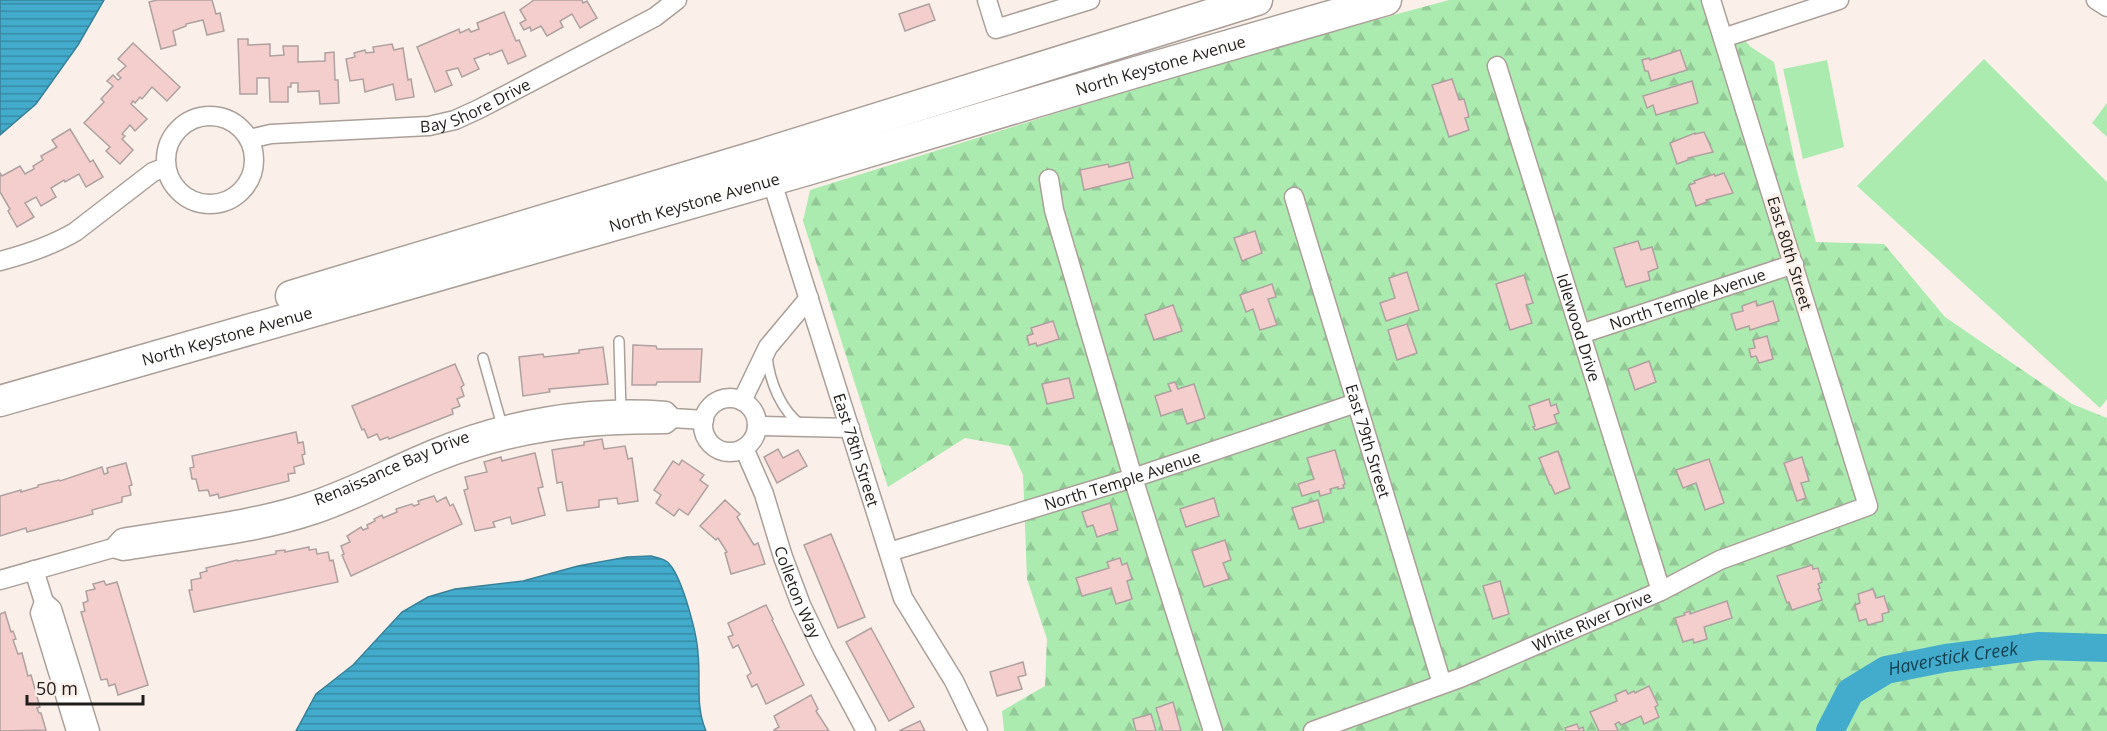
<svg xmlns="http://www.w3.org/2000/svg" width="2107" height="731" font-family="'Open Sans',sans-serif">
  <defs>
    <pattern id="forest-firs" width="22" height="20" patternUnits="userSpaceOnUse" patternTransform="scale(1.5)"><rect width="22" height="20" fill="#abebaf"/><path d="M5 1l3.5 6h-7zM16 11l3.5 6h-7z" fill="#93c996"/></pattern>
    <pattern id="water-rules" width="6" height="5" patternUnits="userSpaceOnUse" patternTransform="scale(1.5)"><rect width="6" height="5" fill="#43accd"/><path d="M0 2.5h6" fill="none" stroke="#388ba6"/></pattern>
  </defs>
  <rect width="100%" height="100%" fill="#fbefe9"/>
  <g fill="#abebaf">
    <path d="M1984 59 2107 182V399L2100 408 1857 186Z"/>
    <path d="M1827 60 1844 147 1803 159 1783 69Z"/>
    <path d="M2107 103V137L2092 123Z"/>
  </g>
  <path fill="url(#forest-firs)" d="M1449 0H1705L1751 47 1774 62 1796 167 1816 242 1884 244 1945 317 2072 404 2107 418V731H1004L1002 711 1045 686 1047 639 1027 579 1023 475 1010 446 965 438 888 487 803 221 810 190 1224 61Z"/>
  <g fill="url(#water-rules)" stroke="#398198" stroke-width="1.5">
    <path d="M0 0H104L78 45 36 104 0 135Z"/>
    <path d="M651 556C658 558 667 559 671 566 683 582 697 633 698 654 701 680 695 706 706 731H296L316 694 353 665 402 612 428 597 455 589 523 581 578 566 627 557Z"/>
  </g>
  <g fill="none" stroke-linecap="round" stroke-linejoin="round">
    <path stroke="#43accd" stroke-width="28" id="s1" d="M1830 731 1850 692 1886 670 1946 658 2039 646 2107 648"/>
  </g>
  <g fill="#f3cecc" stroke="#aea1a0" stroke-width="1.5">
    <path d="M157 0H212L216 14 220 13 224 31 207 35 203 20 186 24V26L173 31 176 45 161 49 149 2Z"/>
    <path d="M534 0H582L583 3 587 1 597 18 580 28 572 14 560 21 563 27 547 36 541 26 531 31 530 27 524 30 520 23 526 20 520 10Z"/>
    <path d="M929 4 935 20 905 31 899 14Z"/>
    <path d="M504 12 516 41 519 40 526 56 508 64 502 50 490 55 489 53 474 59 479 69 462 77 458 68 446 71 452 85 435 92 417 47 459 29 460 33 469 29 471 32 479 29 477 23Z"/>
    <path d="M238 39H248V45L270 44V56L284 55 283 46H298V62L325 61V53L334 52 335 80H338L339 103 320 104 319 91 298 92V83H291V87H288V102H270L269 78H257V94H240Z"/>
    <path d="M133 43 180 87 167 101 152 87 142 99 140 97 135 103 133 101 131 104 147 119 135 131 130 125 122 134 125 136 122 139 133 150 120 164 106 151 110 147 84 123 104 102 101 99 113 86 107 81 113 75 118 80 121 78 117 74 126 66 118 59Z"/>
    <path d="M392 44 394 50 403 48 408 80 411 79 414 97 396 100 393 84 365 92 363 79 350 81 346 59 355 57 354 53 365 50 366 53 374 52 373 47Z"/>
    <path d="M1680 50 1687 70 1651 81 1648 71H1645L1642 60 1649 58 1650 60Z"/>
    <path d="M1452 79 1459 100 1464 99 1469 117 1465 118 1469 130 1449 137 1432 85Z"/>
    <path d="M1692 81 1698 103 1656 115 1653 105 1647 108 1643 96Z"/>
    <path d="M70 129 90 162 93 160 103 177 86 187 79 174 65 182 64 180 51 188 56 197 41 206 36 197 25 203 34 217 17 227 8 211 10 209 0 192V173L2 176 20 166 25 174 34 169 33 166 43 160 41 156 57 147 52 140Z"/>
    <path d="M1704 132 1713 152 1688 158V160L1677 164 1670 143 1695 133V134Z"/>
    <path d="M1129 162 1133 178 1084 190 1080 170 1108 164 1109 167Z"/>
    <path d="M1724 173 1733 193 1706 200 1707 202 1696 206 1689 185 1695 183 1694 181 1714 174 1715 176Z"/>
    <path d="M1255 231 1262 253 1242 261 1234 238Z"/>
    <path d="M1638 241 1641 250 1652 247 1658 268 1648 272 1650 280 1626 287 1614 248Z"/>
    <path d="M1407 272 1419 310 1386 321 1380 303 1395 298 1389 278Z"/>
    <path d="M1524 275 1533 303 1526 305 1532 323 1510 330 1496 284Z"/>
    <path d="M1272 284 1276 297 1268 299 1277 325 1260 330 1253 309 1246 312 1240 295Z"/>
    <path d="M1756 301 1757 306 1773 301 1779 321 1750 330 1749 326 1736 330 1731 314 1743 311 1742 306Z"/>
    <path d="M1173 305 1182 331 1154 340 1145 315Z"/>
    <path d="M1053 321 1059 339 1037 346 1036 343 1029 345 1027 336 1033 334 1031 328Z"/>
    <path d="M1407 324 1417 353 1397 360 1388 330Z"/>
    <path d="M1767 336 1773 359 1759 363 1756 356 1751 357 1749 349 1755 348 1753 340Z"/>
    <path d="M633 345 656 346 657 349H702L700 382H657L656 385H632Z"/>
    <path d="M603 347 608 384 549 389 550 392 523 396 519 357 543 354 544 357 579 353V350Z"/>
    <path d="M1649 361 1656 382 1635 390 1628 369Z"/>
    <path d="M455 364 464 385 461 387 464 396 457 399 460 406 452 409 453 414 389 439 388 437 380 440 377 434 368 438 364 429 362 430 352 406Z"/>
    <path d="M1069 378 1074 398 1047 404 1042 384Z"/>
    <path d="M1175 382 1178 389 1194 384 1205 418 1187 424 1182 409 1161 416 1155 396 1171 391 1168 384Z"/>
    <path d="M1549 399 1551 406 1556 404 1559 413 1554 415 1557 423 1535 430 1533 427 1535 426 1529 406Z"/>
    <path d="M296 432 298 443 303 442 305 454 302 455 304 464 294 467 295 473 288 474 289 481 219 498 218 494 210 496 208 490 199 491 196 479H192L190 468 194 467 192 456Z"/>
    <path d="M602 439 604 449 625 446 628 459 632 458 638 501 618 504 617 498 599 500V507L567 511 562 482 557 483 552 450 584 445V442Z"/>
    <path d="M778 449 783 458 798 450 807 466 777 483 764 457Z"/>
    <path d="M1335 450 1345 484 1343 485 1344 488 1338 489V487L1330 489 1331 493 1320 496 1319 491 1302 496 1298 484 1314 479 1307 458Z"/>
    <path d="M1558 451 1570 488 1555 494 1551 485H1550L1539 458Z"/>
    <path d="M535 453 543 487 538 488 545 515 512 524 510 517 493 522 495 527 475 531 464 490 468 489 465 477 487 472 484 462 501 457 502 461Z"/>
    <path d="M1802 457 1809 481 1801 483 1806 498 1797 501 1784 463Z"/>
    <path d="M1709 459 1724 503 1705 510 1696 483 1683 488 1676 470Z"/>
    <path d="M682 460 704 475 700 480 708 486 688 515 679 509 674 516 656 503 661 495 654 490 673 461 679 465Z"/>
    <path d="M126 463 132 485 129 486 131 495 122 497V502L92 510 93 514 27 532 26 528 0 536V496L21 490V492L38 487V485L59 480 60 481 102 467 104 474 108 473 107 468Z"/>
    <path d="M434 496 437 502 446 497 450 506 453 504 462 524 351 576 342 555 344 554 341 546 350 542 347 536 361 527 363 530 368 528 367 525 375 521 374 519 382 515 383 518 397 512 396 509 412 504 414 506 419 504 418 501Z"/>
    <path d="M1214 498 1219 516 1186 527 1180 509Z"/>
    <path d="M725 500 740 514 737 517 754 545 758 543 765 564 731 574 725 553 727 552 718 538 716 540 700 526Z"/>
    <path d="M1318 500 1324 522 1299 529 1292 508Z"/>
    <path d="M1110 503 1118 530 1097 537 1093 525 1087 527 1082 512Z"/>
    <path d="M831 534 865 617 838 628 804 545Z"/>
    <path d="M1225 540 1231 560 1223 563 1229 579 1204 587 1192 551Z"/>
    <path d="M309 547V550L316 549 317 554 328 552 330 561 333 560 338 582 194 612 189 590H192L191 580 201 578 200 573 207 571 206 568 237 560 238 561 276 554V551L285 550V552Z"/>
    <path d="M1120 558 1122 565 1127 563 1132 579 1127 581 1132 599 1116 604 1111 588 1082 596 1076 578 1109 568 1107 562Z"/>
    <path d="M1812 565 1813 569 1818 568 1822 582 1818 584 1820 588 1818 589 1822 600 1792 610 1789 602 1787 603 1777 576Z"/>
    <path d="M104 581 106 585 117 582 148 685 118 695 115 684 109 686 107 679 101 680 81 612 85 611 83 603 88 601 86 591 95 589 93 584Z"/>
    <path d="M1500 581 1509 614 1493 619 1483 586Z"/>
    <path d="M1873 589 1876 598 1884 596 1889 612 1882 614 1883 621 1868 625 1866 619 1859 621 1855 605 1860 603 1858 594Z"/>
    <path d="M1727 601 1732 618 1704 627 1707 639 1694 643 1693 639 1683 642 1675 618 1685 615 1684 613 1690 611V614Z"/>
    <path d="M766 605 773 619 772 620 804 685 766 704 757 684 752 687 747 676 751 673 738 645 733 648 728 637 733 635 728 623Z"/>
    <path d="M5 612 11 632 13 631 16 639 13 640 18 654 22 653 28 676 31 675 40 707 37 708 39 713H41L46 730 0 731V614Z"/>
    <path d="M871 628 914 707 889 721 846 642Z"/>
    <path d="M1023 662 1026 675 1018 677 1022 689 997 696 990 672Z"/>
    <path d="M1649 686 1658 705 1655 707 1659 717 1644 724 1641 716 1621 725 1619 722 1615 724 1618 730 1616 731H1599L1590 712 1617 701 1615 695 1626 690 1628 694 1634 691 1635 693Z"/>
    <path d="M811 695 818 709 816 711 829 731H775L774 730 779 727 774 716Z"/>
    <path d="M1173 702 1181 731H1163L1156 708Z"/>
    <path d="M1151 714 1156 731H1136L1133 719Z"/>
    <path d="M920 721 925 731H899Z"/>
    <path d="M1577 724 1579 729 1583 727 1584 731H1566L1565 728Z"/>
  </g>
  <g fill="none" stroke-linecap="round" stroke-linejoin="round">
    <defs>
      <g id="service">
        <path d="M619 341 621 411"/>
        <path d="M767 355C769 380 781 412 803 426"/>
        <path d="M483 358 503 429"/>
      </g>
      <g id="minor">
        <path d="M987 0 996 29 1090 0"/>
        <path d="M2096 0 2107 7"/>
        <path d="M1723 38 1839 0"/>
        <path id="s2" d="M1497 66 1661 591"/>
        <circle cx="210" cy="160" r="44"/>
        <path id="s3" d="M249 139 271 134 429 126 455 120 479 109 655 17 677 0"/>
        <path id="s4" d="M771 179 903 598 954 681 978 731"/>
        <path d="M1049 179 1054 210 1133 478 1213 731"/>
        <path id="s5" d="M1294 197 1442 684"/>
        <path d="M0 261C27 254 51 246 75 232L153 172 166 167"/>
        <path id="s6" d="M1581 334 1794 264"/>
        <circle cx="730" cy="425" r="27"/>
        <path d="M742 401 768 347 809 298"/>
        <path d="M757 426 850 428"/>
        <path id="s7" d="M744 448 764 494 783 557 801 605 823 651 866 731"/>
        <path d="M113 548 123 551C187 540 254 535 316 514 358 500 396 478 437 462 515 431 584 424 666 424L673 418"/>
        <path id="s8" d="M889 552 1133 478 1356 403"/>
        <path d="M34 570 44 602 52 609 90 731"/>
        <path id="s9" d="M0 580 113 548 122 538C185 527 248 522 309 502 351 488 390 467 431 450 504 419 587 405 666 411L673 418 704 420"/>
        <path d="M44 602 40 613 76 731"/>
        <path id="s10" d="M1313 731 1460 678 1661 591 1720 560 1868 506 1711 0"/>
      </g>
      <g id="primary">
        <path d="M291 296 763 154 1257 0"/>
        <path id="s11" d="M0 401 807 170 1133 73 1386 0"/>
      </g>
    </defs>
    <use href="#service" stroke="#aa9f99" stroke-width="12"/>
    <use href="#minor" stroke="#aa9f99" stroke-width="21"/>
    <use href="#primary" stroke="#aa9f99" stroke-width="33"/>
    <use href="#service" stroke="#fff" stroke-width="9"/>
    <use href="#minor" stroke="#fff" stroke-width="18"/>
    <use href="#primary" stroke="#fff" stroke-width="30"/>
  </g>
  <g text-anchor="middle" stroke-width="6" stroke-linejoin="round" paint-order="stroke">
    <g font-size="16" fill="#211d1b" stroke="#fbefe9">
      <text dy="6" stroke="none"><textPath href="#s11" startOffset="1208">North Keystone Avenue</textPath></text>
      <text dy="6" stroke="none"><textPath href="#s3" startOffset="231">Bay Shore Drive</textPath></text>
      <text dy="6" stroke="none"><textPath href="#s11" startOffset="722">North Keystone Avenue</textPath></text>
      <text transform="translate(1790 253) rotate(73)" y="6">East 80th Street</text>
      <text dy="6" stroke="none"><textPath href="#s6" startOffset="112">North Temple Avenue</textPath></text>
      <text dy="6" stroke="none"><textPath href="#s2" startOffset="274">Idlewood Drive</textPath></text>
      <text dy="6" stroke="none"><textPath href="#s11" startOffset="236">North Keystone Avenue</textPath></text>
      <text dy="6" stroke="none"><textPath href="#s5" startOffset="255">East 79th Street</textPath></text>
      <text dy="6" stroke="none"><textPath href="#s4" startOffset="284">East 78th Street</textPath></text>
      <text dy="6" stroke="none"><textPath href="#s9" startOffset="411">Renaissance Bay Drive</textPath></text>
      <text dy="6" stroke="none"><textPath href="#s8" startOffset="244">North Temple Avenue</textPath></text>
      <text dy="6" stroke="none"><textPath href="#s7" startOffset="154">Colleton Way</textPath></text>
      <text dy="6" stroke="none"><textPath href="#s10" startOffset="300">White River Drive</textPath></text>
    </g>
    <g font-size="18" font-style="italic" fill="#113f4d" stroke="#fbefe9">
      <text dy="6" stroke="none"><textPath href="#s1" startOffset="154">Haverstick Creek</textPath></text>
    </g>
  </g>
  <path d="M27 695v9h116v-9" fill="none" stroke="#211d1b" stroke-width="3"/>
  <text x="36" y="695" font-size="18" fill="#211d1b" stroke="#fbefe9" stroke-width="4.5" paint-order="stroke">50 m</text>
</svg>
